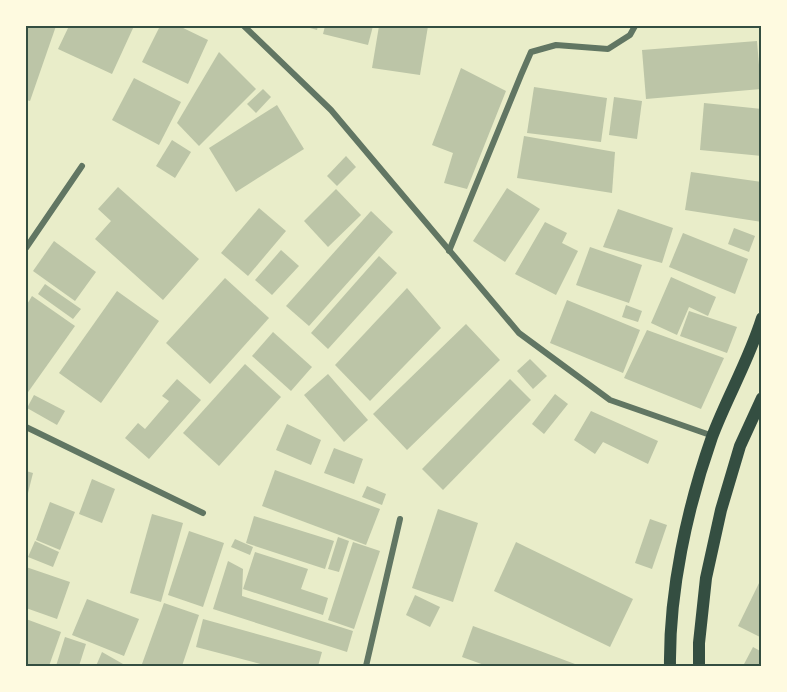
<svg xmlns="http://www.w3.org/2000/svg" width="787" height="692" font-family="Commissioner,sans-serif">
  <rect width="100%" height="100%" fill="#e9edc9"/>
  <g fill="#bcc5a7">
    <path d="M26 26H56L30 101 26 100Z"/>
    <path d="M69 26H134L112 74 58 49Z"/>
    <path d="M160 26H179L208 40 188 84 142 62Z"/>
    <path d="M303 26H318L317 30Z"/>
    <path d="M325 26H373L368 45 323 34Z"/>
    <path d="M379 26H428L420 75 372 68Z"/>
    <path d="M757 41 761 89 646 99 642 50Z"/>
    <path d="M219 52 256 89 199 146 177 123Z"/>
    <path d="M461 68 506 91 467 189 444 183 453 153 432 145Z"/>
    <path d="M134 78 181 102 159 145 112 120Z"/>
    <path d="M534 87 607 98 601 142 527 133Z"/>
    <path d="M263 89 271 97 256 113 247 104Z"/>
    <path d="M614 97 642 101 637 139 609 135Z"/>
    <path d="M704 103 762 109V156L700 150Z"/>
    <path d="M277 105 304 149 236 192 209 148Z"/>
    <path d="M524 136 615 152 612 193 517 178Z"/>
    <path d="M172 140 191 152 175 178 156 166Z"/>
    <path d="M346 156 356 167 337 186 327 176Z"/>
    <path d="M691 172 762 182V222L685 210Z"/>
    <path d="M118 187 199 259 163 300 95 239 111 221 98 209Z"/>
    <path d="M507 188 540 209 505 262 473 241Z"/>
    <path d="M336 189 361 215 328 247 304 221Z"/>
    <path d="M259 208 286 231 248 276 221 253Z"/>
    <path d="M618 209 673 228 662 263 603 247Z"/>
    <path d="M371 211 393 232 309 326 286 306Z"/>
    <path d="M545 222 567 233 562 243 578 251 556 295 515 274Z"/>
    <path d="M734 228 755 236 749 252 728 244Z"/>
    <path d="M683 233 748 259 735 294 669 267Z"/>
    <path d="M54 241 96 272 75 301 33 271Z"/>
    <path d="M590 247 642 265 629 303 576 285Z"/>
    <path d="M281 250 299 266 272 295 255 280Z"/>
    <path d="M379 256 397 273 328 349 311 333Z"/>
    <path d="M671 277 716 297 708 316 689 307 677 335 651 323Z"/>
    <path d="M225 278 269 318 210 384 166 343Z"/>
    <path d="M45 284 81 309 73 319 38 294Z"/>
    <path d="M407 288 441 328 370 401 335 365Z"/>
    <path d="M117 291 159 321 101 403 59 373Z"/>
    <path d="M32 296 75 326 26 395V306Z"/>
    <path d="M567 300 640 330 623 373 550 343Z"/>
    <path d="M626 305 642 311 638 322 622 317Z"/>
    <path d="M689 311 737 327 727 353 680 336Z"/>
    <path d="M466 324 500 360 407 450 373 414Z"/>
    <path d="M647 330 724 358 701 409 624 378Z"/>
    <path d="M273 332 312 367 291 391 252 356Z"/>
    <path d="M530 359 547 376 533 389 517 371Z"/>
    <path d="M245 364 281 397 219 466 183 433Z"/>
    <path d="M328 374 368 420 344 442 304 395Z"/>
    <path d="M177 379 201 400 149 459 125 438 138 423 145 429 169 401 162 396Z"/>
    <path d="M510 379 531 400 443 490 422 469Z"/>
    <path d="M555 394 568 404 544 434 532 424Z"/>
    <path d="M34 395 65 411 57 425 27 408Z"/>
    <path d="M591 411 658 441 648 464 603 442 595 454 574 440Z"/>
    <path d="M287 424 321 440 311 465 276 450Z"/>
    <path d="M334 448 363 459 354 484 324 473Z"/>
    <path d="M275 470 380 509 366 545 262 506Z"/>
    <path d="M26 471 33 473 26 501Z"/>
    <path d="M92 479 115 489 102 523 79 514Z"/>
    <path d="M367 486 386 494 382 505 362 497Z"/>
    <path d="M50 502 75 512 60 550 36 540Z"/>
    <path d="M438 509 478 523 453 602 412 588Z"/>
    <path d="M152 514 183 523 161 602 130 593Z"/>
    <path d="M254 516 334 541 325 569 246 543Z"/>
    <path d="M650 519 667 525 652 569 635 563Z"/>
    <path d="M189 531 224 543 203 607 168 595Z"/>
    <path d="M338 537 349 541 339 572 328 569Z"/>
    <path d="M235 539 253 547 250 555 231 547Z"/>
    <path d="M35 541 59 552 53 567 28 557Z"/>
    <path d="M353 542 380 551 354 629 328 620Z"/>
    <path d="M516 542 633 599 610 647 494 591Z"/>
    <path d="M255 552 308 569 301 589 328 598 323 615 243 589Z"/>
    <path d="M228 561 243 569 242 596 353 631 347 652 213 609Z"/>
    <path d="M26 567 70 582 57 619 26 608Z"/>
    <path d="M762 577V638L738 626Z"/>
    <path d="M415 595 440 607 430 627 406 615Z"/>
    <path d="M87 599 139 619 124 656 72 635Z"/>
    <path d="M164 603 199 615 182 666H148L142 664Z"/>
    <path d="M26 619 61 632 49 666H26Z"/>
    <path d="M203 619 322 652 318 666H268L196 647Z"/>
    <path d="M473 626 575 664 574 666H487L462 657Z"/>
    <path d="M65 637 86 644 79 666H56Z"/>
    <path d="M753 647 762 652V666H743Z"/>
    <path d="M102 652 123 664 121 666H96Z"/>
  </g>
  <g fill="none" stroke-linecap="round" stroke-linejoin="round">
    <g stroke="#617663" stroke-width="6">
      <path d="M244 26 331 110 519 333 610 400 713 436"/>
      <path d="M26 248 82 166"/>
      <path d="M449 251 521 75 531 52 556 45 608 49 630 35 635 26"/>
      <path d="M26 427 203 513"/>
      <path d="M366 666 400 519"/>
    </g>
    <g stroke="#344e41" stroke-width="12">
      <path d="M670 666C669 592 687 508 712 437 727 397 749 360 762 318"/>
      <path d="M699 666V643L706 578 721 510 740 446 762 398"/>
    </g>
  </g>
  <rect width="787" height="692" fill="none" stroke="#fefae0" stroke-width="54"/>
  <rect x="27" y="27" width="733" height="638" fill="none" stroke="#344e41" stroke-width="2"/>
</svg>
